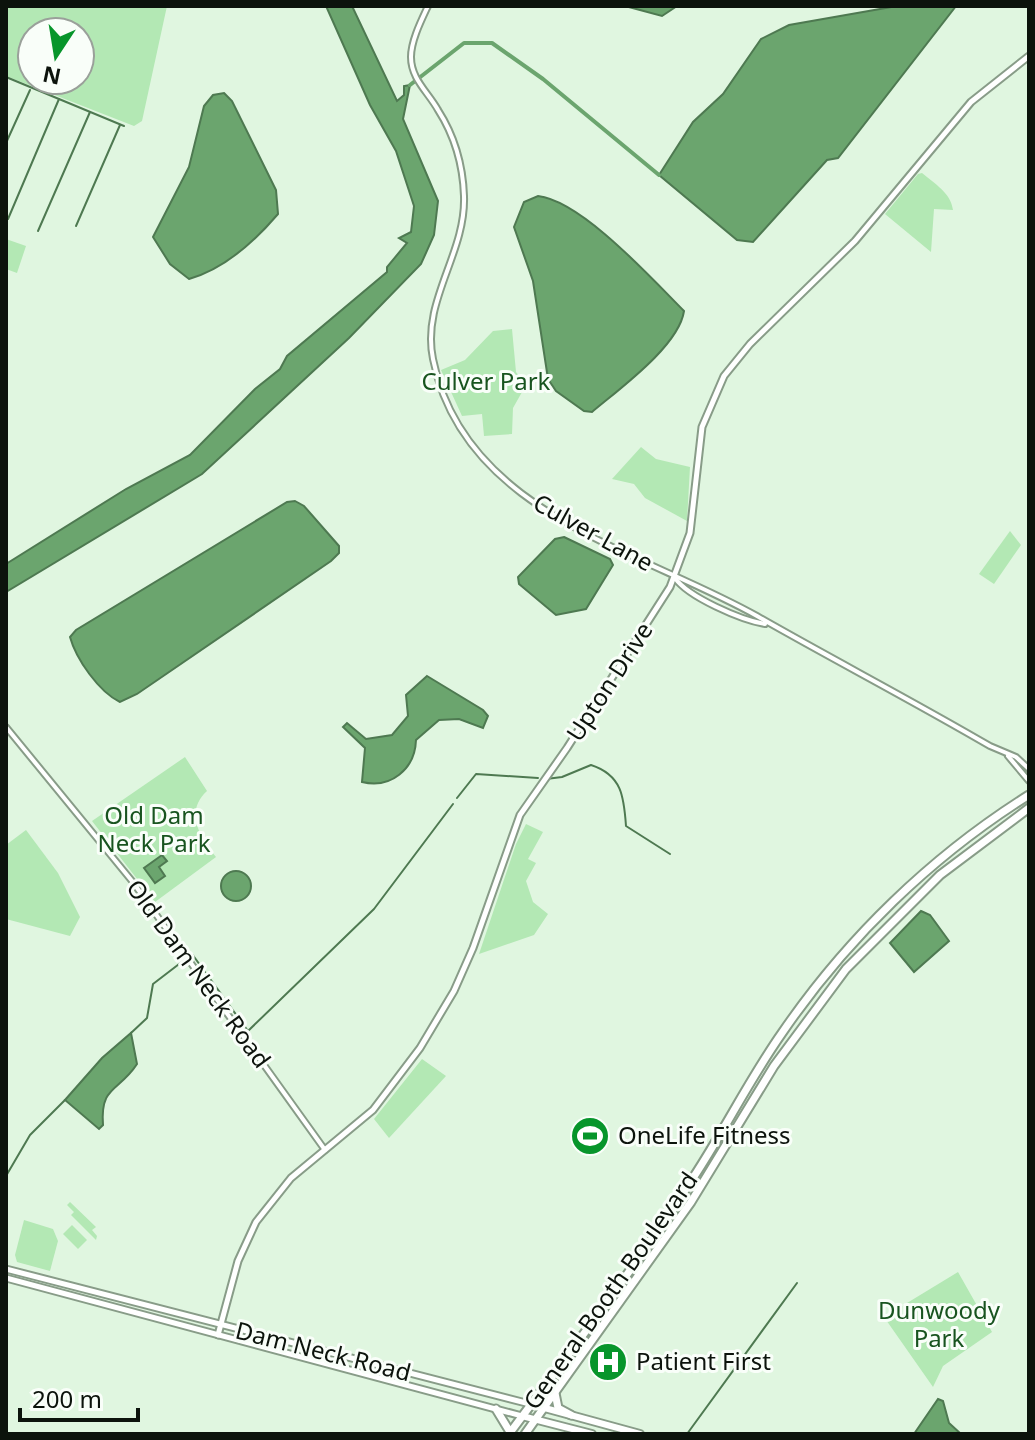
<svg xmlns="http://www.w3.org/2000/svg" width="1035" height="1440" font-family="'Noto Sans',sans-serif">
  <rect width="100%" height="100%" fill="#e0f6e0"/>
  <g fill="#b3e8b4" fill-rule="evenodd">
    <path d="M6 6H167L142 121 134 126 6 76ZM32 32H80V80H32Z"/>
    <path d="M922 173C935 184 951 193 953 210L934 209 931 252 885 214 918 174Z"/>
    <path d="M6 239 26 246 17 273 6 269Z"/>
    <path d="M512 329 516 372 526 385 513 408 512 434 484 436 482 414 462 416 441 370 465 360 493 331Z"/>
    <path d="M641 447 656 459 690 467 687 521 645 498 634 484 612 479Z"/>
    <path d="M1010 531 1021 545 994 584 979 574Z"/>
    <path d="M185 757 207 791C184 812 200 838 216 857L155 902 92 821Z"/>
    <path d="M526 824 543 832 528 859 536 863 526 881 533 902 548 914 534 935 479 954 516 844Z"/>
    <path d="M26 830 58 873 80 917 70 936 6 919V845Z"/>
    <path d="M422 1059 446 1076 389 1138 374 1119Z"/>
    <path d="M70 1202 96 1227 92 1230 97 1236 96 1240 71 1215 74 1212 67 1205Z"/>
    <path d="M24 1220 53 1229 58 1241 50 1271 17 1262 15 1255Z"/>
    <path d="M72 1225 87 1240 78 1249 63 1234Z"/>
    <path d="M958 1272 992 1332 943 1366 933 1387 884 1317Z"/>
  </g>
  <g fill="#6ba56e" stroke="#4e7951" stroke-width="2">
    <path d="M326 6H352L397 101 404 95V86L410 85 403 119 438 201 434 235 421 264 349 338 202 474 6 592V564L126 489 190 455 255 389 280 369 287 356 387 272V267L407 243 399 238 411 232 414 206 396 151 370 105Z"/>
    <path d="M625 6H677L662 16Z"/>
    <path d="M897 6H956L838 158 827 160 753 242 737 240 659 175 693 122 723 94 761 39 789 25Z"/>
    <path d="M224 93 232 101 276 190 278 214C255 241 224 269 189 279L170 264 153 237 189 167 204 106 213 95Z"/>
    <path d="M538 196C582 201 652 279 684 311 679 346 619 389 592 412L584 411 556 391 548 379 533 281 514 227 524 202Z"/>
    <path d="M295 501 304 506 339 546V553L331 561 137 694 120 702C99 692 76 659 70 637L76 630 287 502Z"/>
    <path d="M564 537 610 559 613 565 586 609 556 615 519 584 518 577 555 539Z"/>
    <path d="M427 676 483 710 488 716 483 728 459 719 439 720 416 740C415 769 391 789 362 782L365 748 343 727 347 723 366 739 392 735 408 716 406 695Z"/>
    <path d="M162 855 167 861 159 867 165 876 155 883 144 868Z"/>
    <circle cx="236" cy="886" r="15"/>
    <path d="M921 911 930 915 949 941 914 972 890 943Z"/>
    <path d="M131 1033 137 1064C119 1092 100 1085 103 1125L99 1129 65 1100 102 1058Z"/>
    <path d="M938 1399 943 1401 949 1423 961 1434H914Z"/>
  </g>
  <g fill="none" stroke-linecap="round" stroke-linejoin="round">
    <g stroke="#4e7951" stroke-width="2">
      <path d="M6 77 124 126"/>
      <path d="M6 143 30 90"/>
      <path d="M8 219 59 99"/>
      <path d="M76 226 120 125"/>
      <path d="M38 231 90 112"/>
      <path d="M546 779 562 777 591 765C622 775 624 797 626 826L670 854"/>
      <path d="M457 798 476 774 538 778"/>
      <path d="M189 956 192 954 248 1031 374 909 453 804"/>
      <path d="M131 1033 147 1018 153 984 183 961"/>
      <path d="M6 1176 30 1135 65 1100"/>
      <path d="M687 1434 797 1283"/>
    </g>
    <path stroke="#6ba56e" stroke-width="4" d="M410 85 464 43H492L543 79 659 175"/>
    <defs>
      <g id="tertiary">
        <path d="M428 6C421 21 411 41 411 57 411 79 428 92 438 110 454 135 463 166 464 196 466 254 421 301 433 359 463 513 642 551 757 616 834 660 913 701 990 746L1016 757 1029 769"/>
        <path d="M675 578C688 597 741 620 765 624"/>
        <path d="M6 727 132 881 325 1150"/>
        <path d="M1008 756 1029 781"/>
      </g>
      <g id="secondary">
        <path d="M6 1269 530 1404"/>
        <path d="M6 1278 522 1416"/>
        <path d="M218 1335 238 1261 256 1222 291 1178 373 1110 420 1048 454 991 473 948 520 815 567 748 670 587 690 533 702 427 724 376 750 344 855 241 971 102 1029 56"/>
      </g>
      <g id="primary">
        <path d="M530 1404 640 1434"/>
        <path d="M522 1416 592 1434"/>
      </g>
      <g id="trunk">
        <path d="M555 1393 558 1408 571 1415"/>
        <path d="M496 1409 510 1432"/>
        <path d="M509 1434C571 1351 636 1266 693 1178 724 1131 749 1080 782 1033 847 938 932 856 1029 795"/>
        <path d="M525 1434 691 1202 774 1066 846 969 940 875 1029 808"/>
      </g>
    </defs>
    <use href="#tertiary" stroke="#889c88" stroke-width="8"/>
    <use href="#secondary" stroke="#889c88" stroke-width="9"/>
    <use href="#primary" stroke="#889c88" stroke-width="10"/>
    <use href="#trunk" stroke="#889c88" stroke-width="11"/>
    <use href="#tertiary" stroke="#fff" stroke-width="4"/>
    <use href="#secondary" stroke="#fff" stroke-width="5"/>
    <use href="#primary" stroke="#fff" stroke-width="6"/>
    <use href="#trunk" stroke="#fff" stroke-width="7"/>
  </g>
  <defs>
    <symbol id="stadium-disc" viewBox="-11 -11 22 22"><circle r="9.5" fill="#07952b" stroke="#f9fef9"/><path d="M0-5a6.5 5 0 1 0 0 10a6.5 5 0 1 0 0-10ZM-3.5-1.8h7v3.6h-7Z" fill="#fff"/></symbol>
    <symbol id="hospital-disc" viewBox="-11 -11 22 22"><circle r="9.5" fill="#07952b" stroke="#f9fef9"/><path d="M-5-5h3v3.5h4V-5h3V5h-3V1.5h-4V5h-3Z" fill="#fff"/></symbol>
  </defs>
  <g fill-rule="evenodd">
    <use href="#stadium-disc" x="568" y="1114" width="44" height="44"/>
    <use href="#hospital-disc" x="586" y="1340" width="44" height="44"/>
  </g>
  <g text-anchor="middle" stroke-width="6" stroke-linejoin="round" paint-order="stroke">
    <g font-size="24" fill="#18541f" stroke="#f9fef9">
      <text x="486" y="390">Culver Park</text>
      <text x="154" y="824">Old Dam<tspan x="154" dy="28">Neck Park</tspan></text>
      <text x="939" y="1319">Dunwoody<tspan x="939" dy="28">Park</tspan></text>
    </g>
    <g font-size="24" fill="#0c130c" stroke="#f9fef9">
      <text transform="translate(593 533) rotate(29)" y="8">Culver Lane</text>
      <text transform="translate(610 682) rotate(-57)" y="8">Upton Drive</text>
      <text transform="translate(198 974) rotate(54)" y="8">Old Dam Neck Road</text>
      <text transform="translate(611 1291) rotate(-55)" y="8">General Booth Boulevard</text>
      <text transform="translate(323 1352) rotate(14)" y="8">Dam Neck Road</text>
    </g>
    <g font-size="24" fill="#0c130c" stroke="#f9fef9" text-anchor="start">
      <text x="618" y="1144">OneLife Fitness</text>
      <text x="636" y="1370">Patient First</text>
    </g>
  </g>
  <rect width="1035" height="1440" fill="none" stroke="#0c130c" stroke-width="16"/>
  <g transform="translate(56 56) rotate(192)"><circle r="38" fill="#f9fef9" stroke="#9aa09a" stroke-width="2"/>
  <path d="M0-6L14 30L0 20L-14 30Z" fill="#07952b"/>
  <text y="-12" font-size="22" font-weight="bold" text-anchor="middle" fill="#0c130c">N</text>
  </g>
  <path d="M20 1408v12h118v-12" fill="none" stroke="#0c130c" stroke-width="4"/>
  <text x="32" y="1408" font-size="24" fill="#0c130c" stroke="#f9fef9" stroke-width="6" paint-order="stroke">200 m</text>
</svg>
